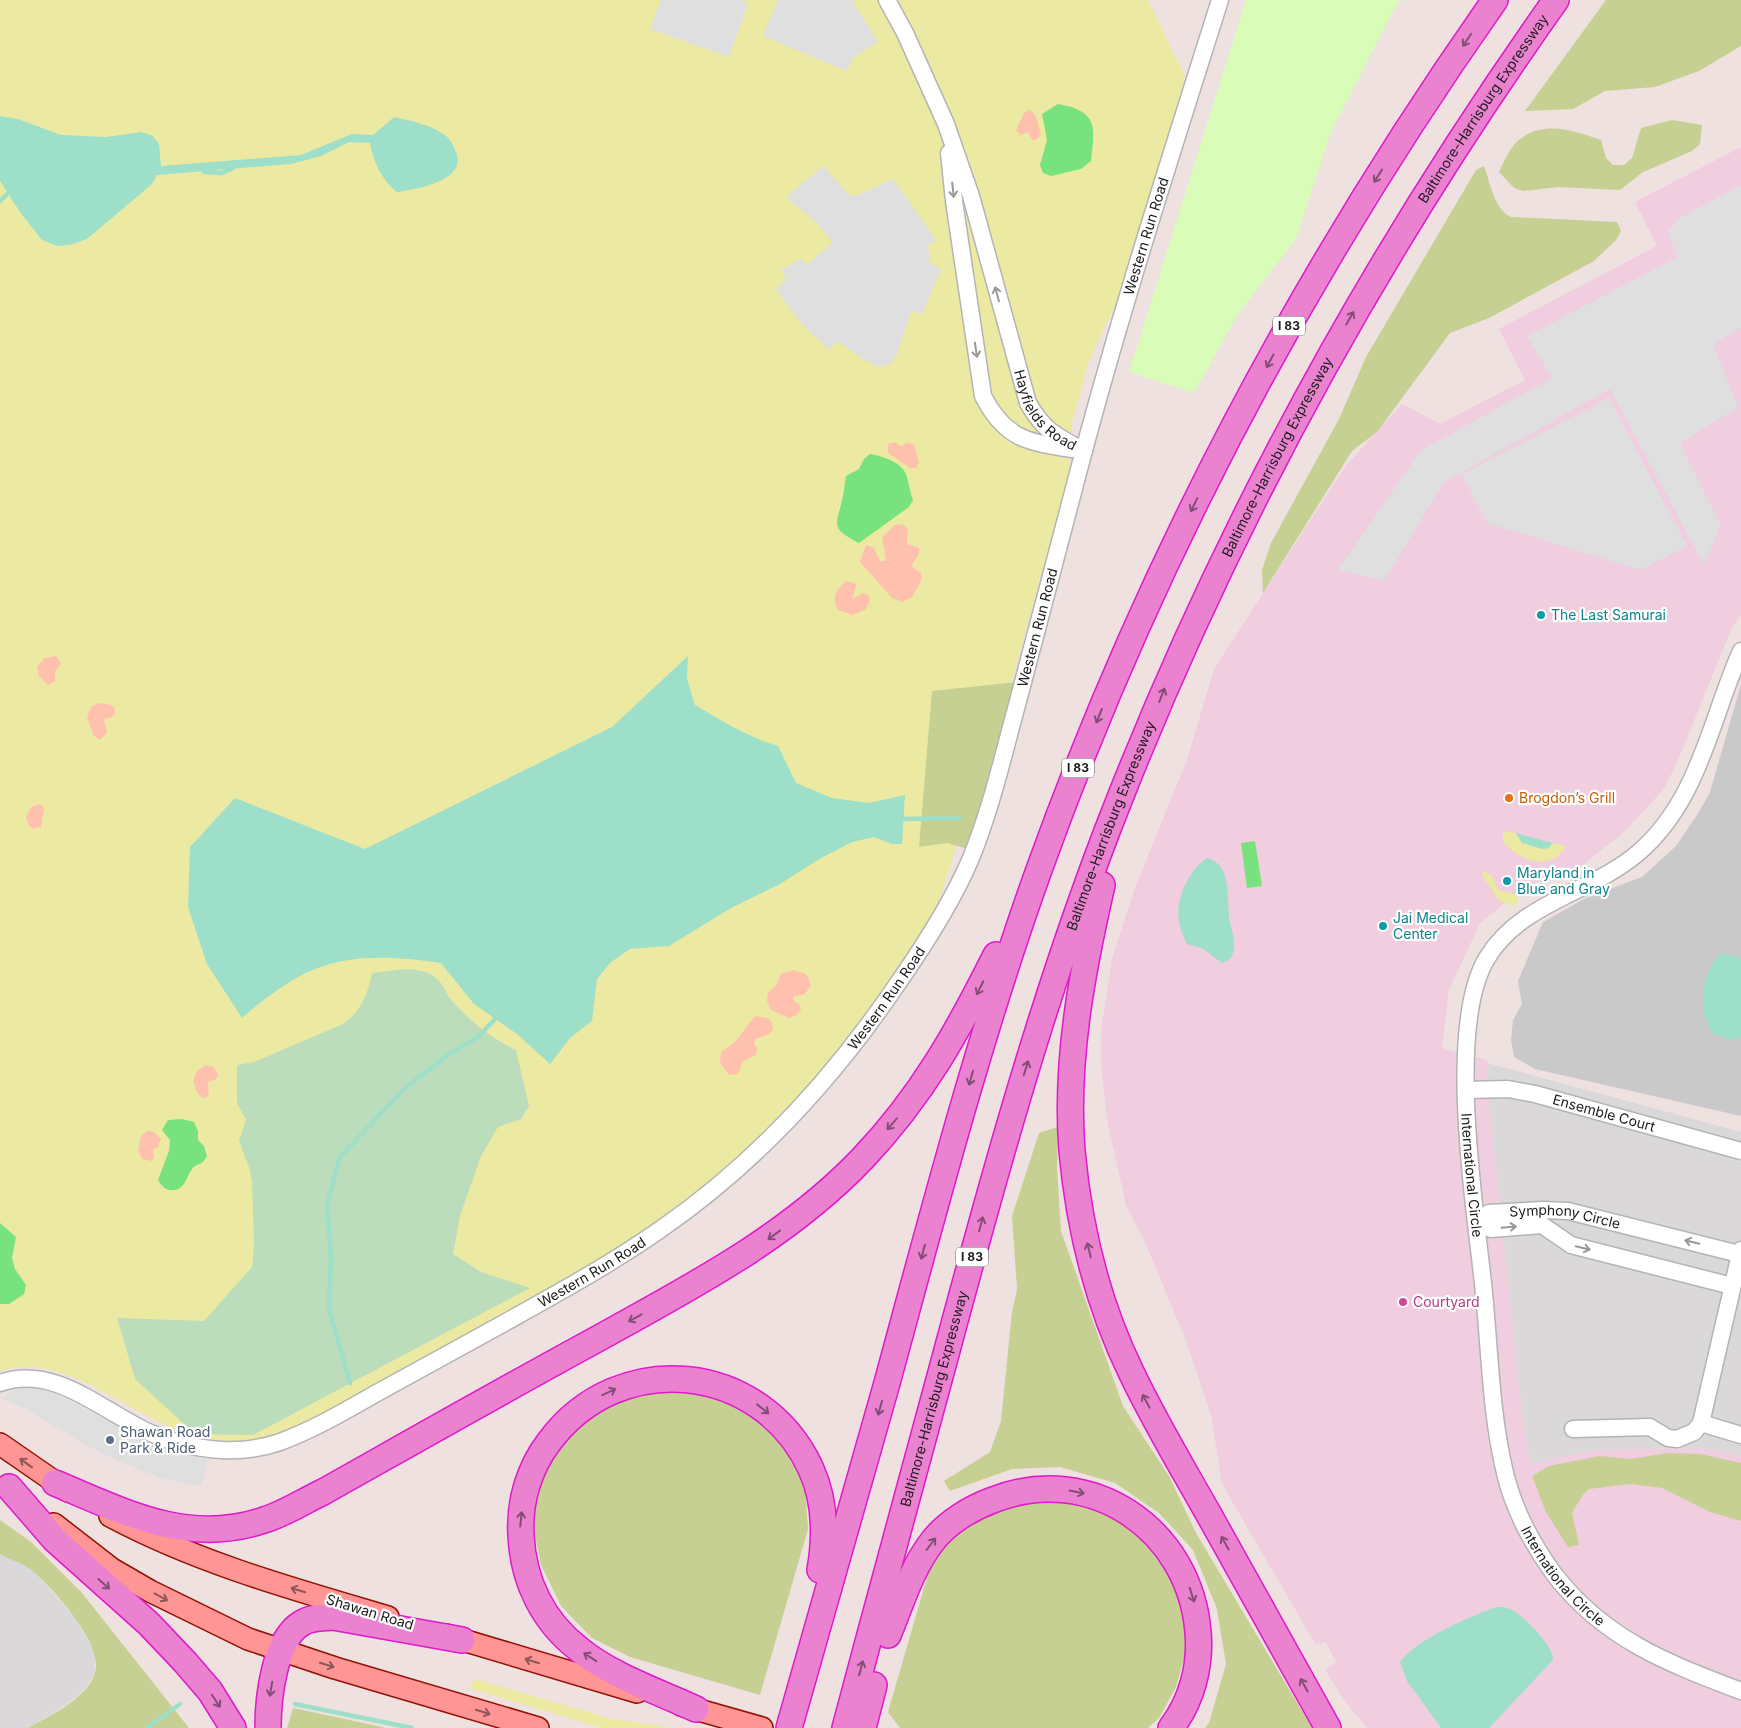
<svg xmlns="http://www.w3.org/2000/svg" width="1741" height="1728" font-family="Inter,sans-serif">
  <rect width="100%" height="100%" fill="#eee1e0"/>
  <g fill="#dad8d9">
    <path d="M1487 1063 1741 1132V1456L1701 1448 1596 1450 1530 1464 1522 1415 1489 1102Z"/>
    <path d="M0 1554 33 1570 77 1620 95 1654V1673L84 1690 69 1703 28 1728H0Z"/>
  </g>
  <path fill="#f0cddf" d="M1741 147V615L1731 630 1676 765 1663 790 1624 832 1580 867 1524 887 1480 923 1449 990 1442 1048 1487 1060 1489 1102 1522 1415 1530 1464 1596 1450 1701 1448 1741 1456V1728H1368L1347 1704 1325 1670 1336 1662 1326 1642 1316 1645 1222 1484 1211 1415 1185 1338 1145 1242 1126 1205 1108 1125 1101 1066V1031L1112 959 1136 885 1187 760 1214 669 1345 467 1402 404 1440 424 1525 380 1499 329 1657 246 1635 202Z"/>
  <path fill="#c9c9c9" d="M1741 684V1116L1535 1069 1514 1057 1511 1040 1513 1020 1522 1004 1518 981 1543 922 1586 898 1642 877 1676 846 1699 812 1710 792Z"/>
  <g fill="#ece9a2">
    <path d="M0 0H1148L1185 76 1145 220 1122 291 1089 360 1072 423 1069 473 977 808C956 825 961 833 953 857 947 877 940 898 932 917 915 951 884 991 862 1023 841 1052 816 1079 791 1105 763 1134 735 1163 704 1188 625 1252 532 1298 444 1348 390 1378 334 1416 275 1436 166 1473 91 1343 0 1371Z"/>
    <path d="M1503 831 1516 833 1522 843 1542 849 1549 848 1552 843 1566 846C1551 873 1520 861 1503 842Z"/>
    <path d="M1483 871 1491 874 1498 890 1518 895V903L1513 906 1499 901 1482 875Z"/>
    <path d="M475 1679 613 1719 676 1728H602L468 1688Z"/>
  </g>
  <g fill="#c6d092">
    <path d="M1606 0H1741V46L1699 71 1655 87 1605 91 1573 109 1525 111Z"/>
    <path d="M1672 120 1702 125 1700 144 1692 151 1643 172 1620 190 1558 187 1523 191 1514 188 1499 172C1503 164 1508 152 1514 145 1538 118 1573 130 1601 140L1606 158 1613 165H1624L1632 158 1641 128Z"/>
    <path d="M1484 166C1491 184 1493 208 1511 217L1617 222 1621 231 1616 240 1594 261 1489 318 1450 333 1377 432 1352 451 1263 593 1262 570 1271 543 1339 419 1366 357 1476 170Z"/>
    <path d="M1017 682 996 765 968 849 947 843 919 847 932 691Z"/>
    <path d="M1058 1127 1057 1169 1061 1231 1123 1406 1169 1476 1196 1533 1312 1728H1205L1209 1723 1226 1664 1217 1609 1193 1550 1159 1513 1115 1483 1060 1467 1012 1469 950 1491 944 1481 990 1452 1001 1421 1012 1312 1017 1289 1012 1216 1039 1133Z"/>
    <path d="M690 1387 748 1406 793 1454 805 1486 808 1529 760 1695 630 1657 592 1638 561 1606 541 1565 534 1531 536 1496 547 1463 562 1439 619 1396Z"/>
    <path d="M1669 1453 1700 1454 1741 1463V1521L1710 1512 1662 1488 1630 1484 1589 1489 1582 1496 1572 1513 1579 1545 1568 1547 1546 1512 1532 1476 1549 1466 1600 1456 1630 1459Z"/>
    <path d="M1013 1500 1080 1502 1141 1532 1160 1558 1179 1594 1186 1625 1185 1654 1176 1687 1159 1718 1148 1728H900L888 1712 930 1567 956 1532Z"/>
    <path d="M0 1520 31 1542 82 1593 189 1728H28C50 1715 86 1700 95 1673 104 1644 54 1590 34 1572 25 1564 10 1560 0 1554Z"/>
    <path d="M293 1708 382 1727 385 1728H287Z"/>
  </g>
  <path fill="#bcddbc" d="M405 969C417 970 428 970 437 979 444 984 446 995 452 1001 470 1021 492 1039 516 1050L529 1106 521 1119 498 1127 481 1156 460 1216 453 1254 481 1272 530 1288 253 1435 195 1434 135 1379 117 1318 204 1321 252 1267 254 1245 252 1183 250 1170 239 1141 246 1120 237 1103V1065L254 1062 343 1024C361 1011 368 994 372 973Z"/>
  <g fill="#ffc1ad">
    <path d="M1029 110C1039 114 1037 125 1041 134L1036 140H1032L1028 132 1020 135 1016 130 1024 113Z"/>
    <path d="M894 442 900 446 908 443 914 444 919 462 916 468H910L888 453V444Z"/>
    <path d="M902 524 908 529 907 544 919 548V554L911 566 921 573 922 579 912 597 902 602 892 598 860 562 866 545 874 548 880 561H886L882 537 895 525Z"/>
    <path d="M846 581 857 584 852 599 863 593 868 595 870 600 866 609 853 615 838 610C831 599 836 589 846 581Z"/>
    <path d="M56 656 61 663 55 672V681L48 685 39 676 37 667 44 658Z"/>
    <path d="M99 703 108 704 114 707 115 713 112 717 104 719 107 733 100 740 94 736 87 718 91 707Z"/>
    <path d="M40 804 44 808 41 827 33 829 29 826 26 817 31 807Z"/>
    <path d="M793 970 806 974 811 985 805 994 793 997V1000L799 1004 801 1010 797 1015 789 1018 771 1010 767 1001 768 993 776 985 781 974Z"/>
    <path d="M755 1016 768 1018C780 1032 767 1035 756 1039L754 1043 757 1049 756 1055 743 1061 738 1074 729 1075 720 1063 721 1052 735 1042Z"/>
    <path d="M205 1065 214 1067 218 1075 215 1080 208 1082 209 1094 207 1097 202 1098 197 1092 193 1081 197 1071Z"/>
    <path d="M147 1131 154 1132 161 1139 158 1147 153 1149 154 1157 152 1161 142 1159 138 1151 141 1136Z"/>
  </g>
  <path fill="#d9fcb8" d="M1246 0H1399L1331 132 1296 239 1238 314 1194 393 1129 372Z"/>
  <g fill="#78e37e">
    <path d="M1058 104C1099 111 1095 128 1091 161L1081 169 1051 176 1043 173 1040 165 1047 140 1042 114Z"/>
    <path d="M870 454C883 456 904 463 907 477 909 485 910 492 913 500L909 507 859 543C828 527 837 525 843 496 844 489 845 483 846 476L859 469 864 459Z"/>
    <path d="M1255 841 1262 886 1247 888 1241 843Z"/>
    <path d="M182 1119 194 1122 198 1131V1140L204 1146 207 1156 203 1162C201 1164 198 1164 195 1166 186 1173 187 1192 170 1190 164 1189 161 1185 158 1180L169 1151 170 1140 162 1130 168 1120Z"/>
    <path d="M0 1223 16 1237 12 1258 15 1269 26 1285 24 1294 9 1304H0Z"/>
  </g>
  <g fill="#dfdfdf">
    <path d="M661 0H743L748 4 729 57 650 29Z"/>
    <path d="M778 0H852L878 42 853 58 847 71 763 36Z"/>
    <path d="M823 166 849 195 856 196 893 179 936 240 928 245 930 263 941 269 922 315 911 311 897 353 891 364 879 367 869 363 837 341 829 350 800 322 776 289 787 279 781 271 800 258 807 265 833 242 817 223 786 197Z"/>
    <path d="M1741 185V328L1713 344 1738 407 1680 443 1721 525 1704 565 1610 389 1444 482 1384 581 1338 570 1421 450 1552 378 1527 336 1677 257 1668 231 1681 217Z"/>
    <path d="M1609 398 1687 546 1640 570 1487 523 1462 474Z"/>
    <path d="M24 1387H38L56 1394 160 1448 208 1459 201 1486 161 1478 125 1464 90 1447 24 1408 2 1399 12 1391Z"/>
  </g>
  <g fill="#9ddfc9">
    <path d="M0 116 18 119 61 135 106 137 141 132 153 136 159 144 161 166 301 155 352 134 373 135 394 117C411 121 433 125 446 136 451 140 453 146 456 152 468 181 416 189 397 192 382 181 373 161 370 143L349 142 321 156 291 164 157 175 152 184 87 239 70 245 57 246 42 240 20 212 0 181Z"/>
    <path d="M688 656 687 679 695 705C722 721 748 737 778 746L796 783 832 798 869 803 905 795 902 844H892L874 837 852 842 821 858 780 884 731 908 669 946 630 949 611 962 597 979 592 1021 570 1038 550 1064 517 1034 474 1004 441 963C401 957 354 953 315 969 290 979 262 1000 242 1018L207 964 188 907 190 847 235 798 365 849 612 727Z"/>
    <path d="M1516 833 1552 843 1549 848 1542 849 1522 843Z"/>
    <path d="M1207 858C1232 864 1227 898 1229 917 1231 931 1239 946 1230 959L1222 963 1202 948 1187 944C1184 937 1180 929 1179 921 1175 899 1189 870 1207 858Z"/>
    <path d="M1723 953 1741 958V1038L1729 1039 1712 1033C1709 1025 1703 1015 1703 1007 1701 991 1708 960 1723 953Z"/>
    <path d="M1496 1607C1502 1607 1507 1607 1512 1610 1524 1616 1554 1647 1553 1660L1489 1728H1441L1407 1681 1400 1662C1417 1639 1469 1617 1496 1607Z"/>
  </g>
  <g fill="none" stroke-linecap="round" stroke-linejoin="round">
    <g stroke="#9ddfc9" stroke-width="4.5">
      <path d="M204 172 222 173 233 168"/>
      <path d="M0 201 8 193"/>
      <path d="M900 819 959 818"/>
      <path d="M350 1383 329 1309 331 1256 327 1205 340 1157 403 1090 445 1057 479 1036 499 1015"/>
      <path d="M295 1704 412 1728"/>
      <path d="M147 1728 180 1704"/>
    </g>
    <defs>
      <g id="minor">
        <path id="s1" d="M887 0 905 33 946 124 971 196 1028 403C1044 431 1056 436 1084 451"/>
        <path d="M949 153 954 201 983 396C1005 439 1027 442 1072 449"/>
        <path id="s2" d="M1741 651C1710 721 1699 801 1638 853 1591 893 1521 902 1487 958 1445 1027 1476 1212 1484 1293 1490 1354 1491 1418 1506 1477 1515 1512 1533 1545 1554 1574 1604 1639 1667 1663 1741 1691"/>
        <path id="s3" d="M1466 1090 1508 1089 1535 1094 1741 1151"/>
        <path id="s4" d="M1732 1286 1571 1245 1542 1225 1491 1229 1477 1223 1489 1213 1542 1210 1568 1211 1739 1254"/>
        <path id="s5" d="M0 1383C53 1364 100 1409 146 1431 187 1450 237 1457 280 1442 313 1430 345 1411 375 1394 419 1370 462 1346 506 1322 558 1293 611 1264 661 1229 755 1164 832 1080 896 986 924 946 952 903 971 858 991 809 1003 756 1017 705 1039 623 1060 540 1082 458 1123 304 1172 152 1220 0"/>
        <path d="M1701 1423 1741 1435"/>
        <path d="M1573 1429 1650 1427 1668 1438 1677 1439 1694 1432 1701 1423 1741 1250"/>
      </g>
      <g id="major">
        <path d="M0 1444 68 1491"/>
        <path d="M110 1516C198 1563 293 1589 388 1617"/>
        <path d="M54 1524 112 1569 150 1591 248 1639 335 1668 538 1728"/>
        <path d="M446 1635 637 1692"/>
        <path d="M681 1705 762 1728"/>
      </g>
      <g id="highway">
        <path d="M1102 885C1082 972 1065 1061 1072 1151 1079 1227 1098 1305 1132 1374 1155 1422 1182 1467 1208 1513 1248 1585 1288 1656 1328 1728"/>
        <path d="M55 1483C125 1512 187 1546 264 1520 284 1514 304 1501 323 1492 412 1442 500 1392 590 1343 687 1289 786 1239 863 1158 922 1096 958 1031 996 955"/>
        <path d="M9 1487 55 1540 149 1624 185 1662 210 1691 233 1728"/>
        <path d="M888 1635C901 1604 911 1569 932 1542 946 1523 971 1508 993 1500 1091 1461 1190 1530 1198 1632 1201 1665 1192 1701 1171 1728"/>
        <path d="M696 1709C659 1692 612 1676 580 1650 543 1622 523 1581 521 1535 519 1502 529 1468 549 1442 619 1347 762 1362 811 1469 826 1502 826 1536 820 1570"/>
        <path d="M268 1728C268 1699 274 1639 302 1623 311 1617 323 1618 333 1617L462 1640"/>
        <path d="M789 1728C821 1613 855 1498 887 1383 934 1210 979 1036 1040 867 1151 559 1307 267 1495 0"/>
        <path id="s6" d="M845 1728C878 1603 913 1478 946 1354 996 1168 1047 982 1118 803 1231 516 1377 252 1556 0"/>
        <path d="M863 1728 874 1685"/>
      </g>
    </defs>
    <use href="#minor" stroke="#b4b4b4" stroke-width="19"/>
    <use href="#major" stroke="#931100" stroke-width="24"/>
    <use href="#highway" stroke="#e019cb" stroke-width="28"/>
    <use href="#minor" stroke="#fff" stroke-width="16"/>
    <use href="#major" stroke="#ff9594" stroke-width="21"/>
    <use href="#highway" stroke="#eb82d0" stroke-width="25"/>
  </g>
  <defs><path id="oneway-shaft" d="M-6 0H5M1.5-3L5.5 0L1.5 3" fill="none" stroke-width="1.6" stroke-linecap="round" stroke-linejoin="round" transform="scale(1.25)"/></defs>
  <g stroke="#834e76">
    <use href="#oneway-shaft" transform="translate(1467 40) rotate(124)"/>
    <use href="#oneway-shaft" transform="translate(1378 176) rotate(122)"/>
    <use href="#oneway-shaft" transform="translate(1350 318) rotate(-60)"/>
    <use href="#oneway-shaft" transform="translate(1270 361) rotate(118)"/>
    <use href="#oneway-shaft" transform="translate(1194 505) rotate(116)"/>
    <use href="#oneway-shaft" transform="translate(1162 695) rotate(-68)"/>
    <use href="#oneway-shaft" transform="translate(1099 716) rotate(112)"/>
    <use href="#oneway-shaft" transform="translate(980 988) rotate(116)"/>
    <use href="#oneway-shaft" transform="translate(1026 1068) rotate(-73)"/>
    <use href="#oneway-shaft" transform="translate(971 1078) rotate(106)"/>
    <use href="#oneway-shaft" transform="translate(892 1124) rotate(131)"/>
    <use href="#oneway-shaft" transform="translate(981 1224) rotate(-75)"/>
    <use href="#oneway-shaft" transform="translate(774 1235) rotate(144)"/>
    <use href="#oneway-shaft" transform="translate(1089 1250) rotate(-104)"/>
    <use href="#oneway-shaft" transform="translate(923 1252) rotate(105)"/>
    <use href="#oneway-shaft" transform="translate(635 1318) rotate(151)"/>
    <use href="#oneway-shaft" transform="translate(609 1392) rotate(-25)"/>
    <use href="#oneway-shaft" transform="translate(1146 1401) rotate(-118)"/>
    <use href="#oneway-shaft" transform="translate(880 1408) rotate(106)"/>
    <use href="#oneway-shaft" transform="translate(763 1409) rotate(38)"/>
    <use href="#oneway-shaft" transform="translate(1077 1492) rotate(11)"/>
    <use href="#oneway-shaft" transform="translate(521 1519) rotate(-84)"/>
    <use href="#oneway-shaft" transform="translate(1225 1543) rotate(-119)"/>
    <use href="#oneway-shaft" transform="translate(931 1544) rotate(-53)"/>
    <use href="#oneway-shaft" transform="translate(104 1584) rotate(42)"/>
    <use href="#oneway-shaft" transform="translate(1192 1595) rotate(72)"/>
    <use href="#oneway-shaft" transform="translate(590 1657) rotate(-147)"/>
    <use href="#oneway-shaft" transform="translate(861 1668) rotate(-75)"/>
    <use href="#oneway-shaft" transform="translate(1304 1685) rotate(-119)"/>
    <use href="#oneway-shaft" transform="translate(271 1689) rotate(100)"/>
    <use href="#oneway-shaft" transform="translate(216 1701) rotate(57)"/>
  </g>
  <g stroke="#989898">
    <use href="#oneway-shaft" transform="translate(953 190) rotate(84)"/>
    <use href="#oneway-shaft" transform="translate(997 294) rotate(-105)"/>
    <use href="#oneway-shaft" transform="translate(976 350) rotate(81)"/>
    <use href="#oneway-shaft" transform="translate(1509 1227) rotate(-5)"/>
    <use href="#oneway-shaft" transform="translate(1692 1242) rotate(-166)"/>
    <use href="#oneway-shaft" transform="translate(1583 1248) rotate(14)"/>
  </g>
  <g stroke="#8d5858">
    <use href="#oneway-shaft" transform="translate(26 1463) rotate(-144)"/>
    <use href="#oneway-shaft" transform="translate(298 1590) rotate(-163)"/>
    <use href="#oneway-shaft" transform="translate(161 1597) rotate(28)"/>
    <use href="#oneway-shaft" transform="translate(532 1661) rotate(-163)"/>
    <use href="#oneway-shaft" transform="translate(327 1665) rotate(17)"/>
    <use href="#oneway-shaft" transform="translate(483 1712) rotate(17)"/>
  </g>
  <g fill="#0f9aa8" stroke="#fff" stroke-width="2">
    <circle cx="1541" cy="615" r="5"/>
    <circle cx="1507" cy="881" r="5"/>
    <circle cx="1383" cy="926" r="5"/>
  </g>
  <circle fill="#e8710a" stroke="#fff" stroke-width="2" cx="1509" cy="798" r="5"/>
  <circle fill="#d1479c" stroke="#fff" stroke-width="2" cx="1403" cy="1302" r="5"/>
  <circle fill="#5c6f8a" stroke="#fff" stroke-width="2" cx="110" cy="1440" r="5"/>
  <g text-anchor="middle" stroke-width="4.5" stroke-linejoin="round" paint-order="stroke">
    <g fill="#fff" stroke="#5f5f5f" stroke-width="1">
      <rect x="1273" y="316.5" width="32" height="19" rx="4"/>
      <rect x="1062" y="758.5" width="32" height="19" rx="4"/>
      <rect x="956" y="1247.5" width="32" height="19" rx="4"/>
    </g>
    <g font-size="12" font-weight="bold" fill="#1b1b1b">
      <text x="1289" y="330">I 83</text>
      <text x="1078" y="772">I 83</text>
      <text x="972" y="1261">I 83</text>
    </g>
    <g font-size="14" fill="#1b1b1b" stroke="#fff">
      <text dy="5" stroke="none"><textPath href="#s6" startOffset="1751">Baltimore-Harrisburg Expressway</textPath></text>
      <text dy="5" stroke="none"><textPath href="#s5" startOffset="1868">Western Run Road</textPath></text>
      <text dy="5" stroke="none"><textPath href="#s1" startOffset="444">Hayfields Road</textPath></text>
      <text dy="5" stroke="none"><textPath href="#s6" startOffset="1346">Baltimore-Harrisburg Expressway</textPath></text>
      <text dy="5" stroke="none"><textPath href="#s5" startOffset="1462">Western Run Road</textPath></text>
      <text dy="5" stroke="none"><textPath href="#s6" startOffset="941">Baltimore-Harrisburg Expressway</textPath></text>
      <text dy="5" stroke="none"><textPath href="#s5" startOffset="1058">Western Run Road</textPath></text>
      <text dy="5" stroke="none"><textPath href="#s3" startOffset="141">Ensemble Court</textPath></text>
      <text dy="5" stroke="none"><textPath href="#s2" startOffset="636">International Circle</textPath></text>
      <text dy="5" stroke="none"><textPath href="#s4" startOffset="360">Symphony Circle</textPath></text>
      <text dy="5" stroke="none"><textPath href="#s5" startOffset="652">Western Run Road</textPath></text>
      <text dy="5" stroke="none"><textPath href="#s6" startOffset="341">Baltimore-Harrisburg Expressway</textPath></text>
      <text dy="5" stroke="none"><textPath href="#s2" startOffset="1056">International Circle</textPath></text>
      <text transform="translate(370 1612) rotate(17)" y="5">Shawan Road</text>
    </g>
    <g font-size="14" fill="#0d838f" stroke="#fff" text-anchor="start">
      <text x="1551" y="620">The Last Samurai</text>
      <text x="1517" y="878">Maryland in<tspan x="1517" dy="16">Blue and Gray</tspan></text>
      <text x="1393" y="923">Jai Medical<tspan x="1393" dy="16">Center</tspan></text>
    </g>
    <g font-size="14" fill="#c56008" stroke="#fff" text-anchor="start">
      <text x="1519" y="803">Brogdon’s Grill</text>
    </g>
    <g font-size="14" fill="#b23c85" stroke="#fff" text-anchor="start">
      <text x="1413" y="1307">Courtyard</text>
    </g>
    <g font-size="14" fill="#4e5e75" stroke="#fff" text-anchor="start">
      <text x="120" y="1437">Shawan Road<tspan x="120" dy="16">Park &amp; Ride</tspan></text>
    </g>
  </g>
</svg>
